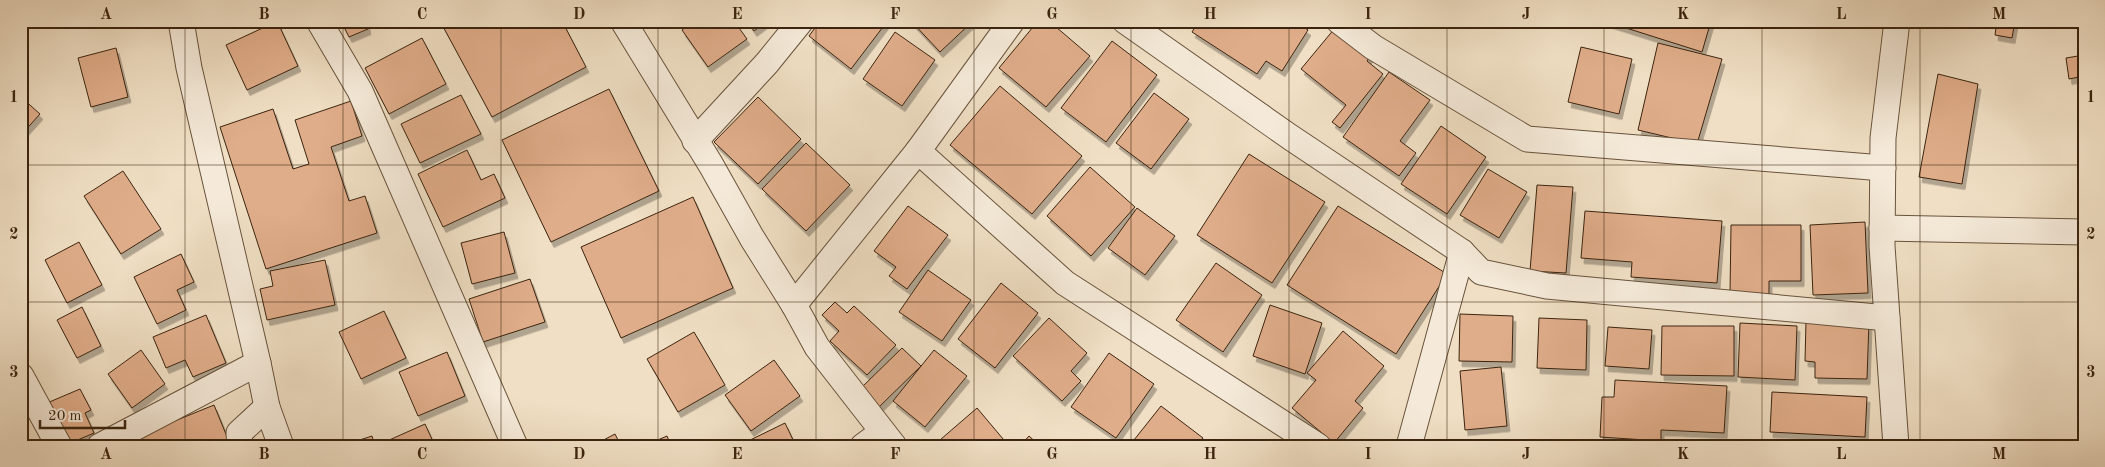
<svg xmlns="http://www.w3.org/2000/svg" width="2105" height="467" font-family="'Old Standard TT',serif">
  <defs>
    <filter id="shadow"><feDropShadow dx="3" dy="5.5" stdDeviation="0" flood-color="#0004"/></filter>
  </defs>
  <rect width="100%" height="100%" fill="#f0dfc4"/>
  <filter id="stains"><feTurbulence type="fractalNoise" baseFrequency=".004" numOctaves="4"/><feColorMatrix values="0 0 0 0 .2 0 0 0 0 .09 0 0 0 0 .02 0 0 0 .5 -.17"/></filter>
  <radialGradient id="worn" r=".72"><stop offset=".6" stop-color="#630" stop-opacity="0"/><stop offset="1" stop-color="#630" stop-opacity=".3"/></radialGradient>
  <g fill="#e0ad8a" stroke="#3b240f" filter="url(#shadow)">
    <path d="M265 21H277L298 66 247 90 226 45 267 26Z"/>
    <path d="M341 21H366L368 29 349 37Z"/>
    <path d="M440 21H562L586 67 492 117Z"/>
    <path d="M694 21H734L747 39 708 67 682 30Z"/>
    <path d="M747 21H767L754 31Z"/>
    <path d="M820 21H884L886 23 851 69 809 36Z"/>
    <path d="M911 21H973L940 52Z"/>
    <path d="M1038 21H1049L1090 56 1046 107 999 68Z"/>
    <path d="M1199 21H1294L1308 30 1282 71 1266 61 1257 74 1192 32Z"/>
    <path d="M1604 21H1711L1702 52Z"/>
    <path d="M1997 21H2015L2012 38 1995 35Z"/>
    <path d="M1335 28 1370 56 1367 61 1383 74 1340 128 1332 122 1346 105 1301 69Z"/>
    <path d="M895 32 935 60 902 106 863 79Z"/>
    <path d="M422 38 446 84 389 114 365 68Z"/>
    <path d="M1112 41 1157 75 1106 142 1061 108Z"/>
    <path d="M1658 43 1722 59 1697 144 1638 130Z"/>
    <path d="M1581 47 1632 59 1619 114 1568 102Z"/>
    <path d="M116 48 128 97 91 107 78 58Z"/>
    <path d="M2084 55V76L2069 79 2066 58Z"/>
    <path d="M1389 72 1430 100 1400 141 1416 153 1399 176 1343 137Z"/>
    <path d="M1938 74 1978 84 1962 184 1919 177Z"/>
    <path d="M1000 86 1082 156 1032 214 950 145Z"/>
    <path d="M609 89 659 191 551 242 502 140Z"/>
    <path d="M1154 93 1189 119 1151 169 1116 143Z"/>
    <path d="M461 95 481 134 420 163 401 124Z"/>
    <path d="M21 97 40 114 21 135Z"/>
    <path d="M758 97 801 139 758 184 714 142Z"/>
    <path d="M351 101 362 136 331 147 349 201 365 196 377 233 266 269 220 127 273 109 293 169 309 164 295 120Z"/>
    <path d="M1441 126 1486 157 1447 214 1401 184Z"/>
    <path d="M806 143 850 185 806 231 762 189Z"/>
    <path d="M467 150 481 180 494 174 505 198 443 227 418 174Z"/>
    <path d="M1249 154 1325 202 1272 283 1197 235Z"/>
    <path d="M1090 167 1135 207 1091 256 1047 216Z"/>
    <path d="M1488 169 1527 192 1499 238 1460 215Z"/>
    <path d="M123 171 161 229 121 254 84 196Z"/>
    <path d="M1537 185 1573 187 1566 273 1530 271Z"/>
    <path d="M693 197 733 288 621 338 581 247Z"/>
    <path d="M908 206 948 235 907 289 889 276 896 267 874 251Z"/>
    <path d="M1338 206 1447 274 1396 354 1287 285Z"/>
    <path d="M1137 208 1175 236 1145 275 1108 248Z"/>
    <path d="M1585 211 1722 221 1717 283 1631 277 1632 262 1581 258Z"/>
    <path d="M1865 222 1868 293 1813 295 1810 225Z"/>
    <path d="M1731 225H1801V281H1769V294H1730Z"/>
    <path d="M504 232 515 273 472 284 461 243Z"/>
    <path d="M79 242 102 285 67 303 45 260Z"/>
    <path d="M181 254 194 282 177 290 186 310 157 324 134 277Z"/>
    <path d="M325 260 335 305 267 320 260 289 273 286 270 271Z"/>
    <path d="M1216 263 1262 295 1223 352 1176 320Z"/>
    <path d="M928 270 971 300 942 341 899 312Z"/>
    <path d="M530 279 545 322 483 342 469 299Z"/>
    <path d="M1001 283 1038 313 995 368 958 339Z"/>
    <path d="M835 302 847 313 854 306 896 345 867 375 830 341 839 331 822 315Z"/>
    <path d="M1270 305 1322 323 1305 374 1253 356Z"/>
    <path d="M82 307 101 346 77 358 57 320Z"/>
    <path d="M384 311 406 358 361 379 339 332Z"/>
    <path d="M1460 314 1513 316 1512 362 1459 361Z"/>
    <path d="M206 315 226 363 193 377 185 360 166 368 153 337Z"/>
    <path d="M1049 318 1087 353 1071 371 1081 381 1062 401 1013 356Z"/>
    <path d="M1539 318 1587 320 1586 370 1537 368Z"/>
    <path d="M1806 321 1869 322 1867 379 1815 378V362L1805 361Z"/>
    <path d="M1740 323 1797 326 1795 380 1738 377Z"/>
    <path d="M1662 326H1734V376L1661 375Z"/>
    <path d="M1608 327 1652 330 1649 369 1605 366Z"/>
    <path d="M1343 331 1384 366 1355 401 1363 408 1334 443 1292 408 1316 380 1307 373Z"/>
    <path d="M694 332 725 385 678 412 647 359Z"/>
    <path d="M902 348 921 366 879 407 861 388Z"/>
    <path d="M141 350 165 384 132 408 108 374Z"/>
    <path d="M934 350 967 376 925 427 893 401Z"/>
    <path d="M447 352 465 396 418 416 399 372Z"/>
    <path d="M1109 353 1154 384 1116 438 1071 407Z"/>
    <path d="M774 360 800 396 751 431 725 395Z"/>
    <path d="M1501 367 1507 426 1465 430 1460 371Z"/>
    <path d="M1615 380 1727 386 1724 433 1661 430V441L1600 437 1602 397H1614Z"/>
    <path d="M80 389 91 410 85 413 94 433 66 445 47 403Z"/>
    <path d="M1772 392 1867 397 1865 437 1770 432Z"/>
    <path d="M214 405 228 439 211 446H113Z"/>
    <path d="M1161 406 1203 438 1197 446 1130 445Z"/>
    <path d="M977 408 1009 446H933Z"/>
    <path d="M785 423 796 446H740V445Z"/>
    <path d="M425 424 435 446H389L387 441Z"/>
    <path d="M615 434 621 446H592Z"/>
    <path d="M372 436 375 446H341Z"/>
    <path d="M667 436 671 446H644Z"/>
    <path d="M1029 436 1040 446H1020Z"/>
  </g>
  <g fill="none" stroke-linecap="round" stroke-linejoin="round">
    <defs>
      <g id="street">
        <path d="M181 21 189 68 258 363 267 407 281 446"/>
        <path d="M319 21 360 91 515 446"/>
        <path d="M623 21 711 165 752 238 794 305 817 347 894 446"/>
        <path d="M1125 21 1290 137 1462 252 1481 272 1547 286 1887 318"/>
        <path d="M1339 21 1373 47 1527 139 1883 168"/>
        <path d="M695 141 767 63 801 21"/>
        <path d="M918 151 1065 283 1318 446"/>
        <path d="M1882 228 2084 232"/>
        <path d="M794 305 918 151 1012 21"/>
        <path d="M21 376 59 446"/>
        <path d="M100 446 258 363"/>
        <path d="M240 446 239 433 267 407"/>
        <path d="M863 446 882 432"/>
        <path d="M1409 446 1462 252"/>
        <path d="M1896 446 1882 246 1883 138 1897 21"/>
      </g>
    </defs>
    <use href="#street" stroke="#68533c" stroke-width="27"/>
    <use href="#street" stroke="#f5ead9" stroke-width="25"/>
  </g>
  <path fill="none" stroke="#3b240f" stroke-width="1" stroke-opacity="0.55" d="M185 21V446M343 21V446M501 21V446M658 21V446M816 21V446M974 21V446M1131 21V446M1289 21V446M1447 21V446M1604 21V446M1762 21V446M1920 21V446M21 165H2084M21 302H2084"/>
  <rect width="2105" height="467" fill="none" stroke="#f0dfc4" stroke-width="55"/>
  <path d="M40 420v8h85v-8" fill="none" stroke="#3b240f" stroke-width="2.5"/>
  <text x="48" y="420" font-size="15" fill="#3b240f" stroke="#f5ead9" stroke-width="4" paint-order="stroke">20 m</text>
  <rect x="28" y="28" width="2050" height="412" fill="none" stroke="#3b240f" stroke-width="2"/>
  <g font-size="16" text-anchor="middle" font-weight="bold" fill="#3b240f">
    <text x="106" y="19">A</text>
    <text x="264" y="19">B</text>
    <text x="422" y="19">C</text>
    <text x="579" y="19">D</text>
    <text x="737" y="19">E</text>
    <text x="895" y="19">F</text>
    <text x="1052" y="19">G</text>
    <text x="1210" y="19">H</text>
    <text x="1368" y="19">I</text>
    <text x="1526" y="19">J</text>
    <text x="1683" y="19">K</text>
    <text x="1841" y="19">L</text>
    <text x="1999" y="19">M</text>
    <text x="14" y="102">1</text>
    <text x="2091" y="102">1</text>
    <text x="14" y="239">2</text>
    <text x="2091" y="239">2</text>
    <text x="14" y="377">3</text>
    <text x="2091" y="377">3</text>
    <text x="106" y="459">A</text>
    <text x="264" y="459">B</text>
    <text x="422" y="459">C</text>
    <text x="579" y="459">D</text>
    <text x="737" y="459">E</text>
    <text x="895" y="459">F</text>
    <text x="1052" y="459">G</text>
    <text x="1210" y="459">H</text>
    <text x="1368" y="459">I</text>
    <text x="1526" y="459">J</text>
    <text x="1683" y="459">K</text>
    <text x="1841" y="459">L</text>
    <text x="1999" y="459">M</text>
  </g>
  <rect width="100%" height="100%" filter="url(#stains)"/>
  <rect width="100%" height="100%" fill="url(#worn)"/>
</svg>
